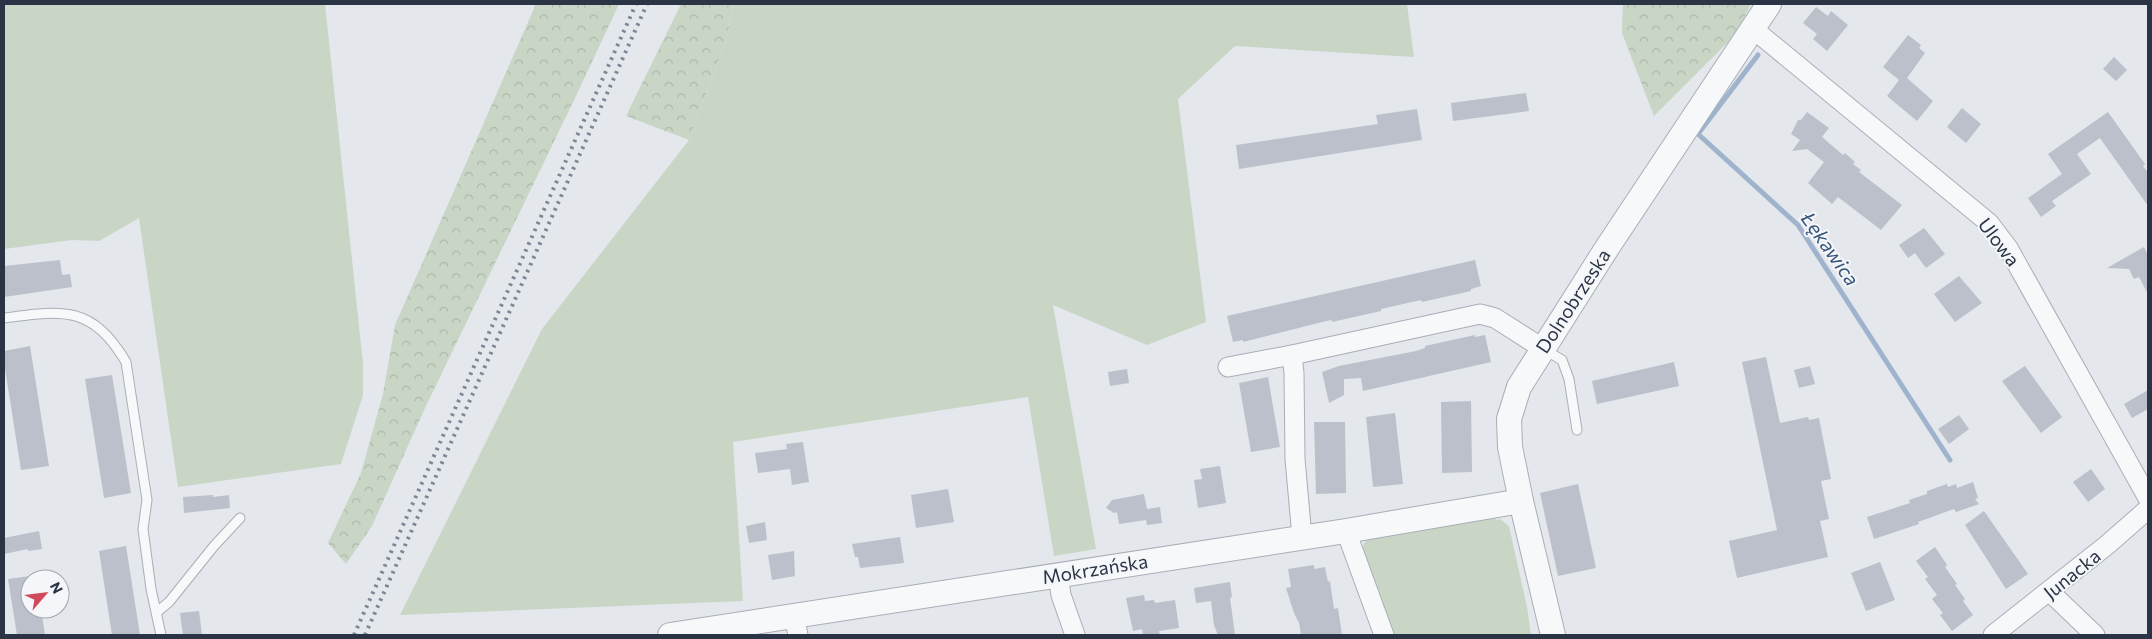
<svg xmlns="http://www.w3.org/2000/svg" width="2152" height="639" font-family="Commissioner,sans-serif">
  <defs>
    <pattern id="forest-crowns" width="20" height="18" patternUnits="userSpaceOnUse" patternTransform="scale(1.25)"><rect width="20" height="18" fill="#c9d6c5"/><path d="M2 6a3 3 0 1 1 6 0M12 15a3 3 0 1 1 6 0" fill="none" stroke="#adb8ab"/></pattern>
  </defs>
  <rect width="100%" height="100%" fill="#e4e7ec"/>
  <g fill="#c9d6c5">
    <path d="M4 4H325L363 364V395L341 464 178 487 139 218 99 241 72 240 4 249Z"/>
    <path d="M733 4H1407L1414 57 1235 46 1178 99 1206 322 1147 345 1053 305 1096 549 1054 556 1028 397 733 442 743 601 400 615 542 329 689 140 727 38Z"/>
    <path d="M1493 512 1496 520 1500 519 1509 526 1527 607 1531 635H1392L1363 554C1362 544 1365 540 1373 534Z"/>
  </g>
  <g fill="url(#forest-crowns)">
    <path d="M536 4H619L576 96 425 408 372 526 346 564 328 543 361 473 383 394 395 325Z"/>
    <path d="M681 4H733L727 38 689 140 626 116Z"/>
    <path d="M1623 4H1751L1736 34 1654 116 1622 33Z"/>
  </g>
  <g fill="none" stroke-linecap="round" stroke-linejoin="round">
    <path stroke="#9fb4cc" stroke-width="5" d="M1758 55 1698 134 1798 225 1950 460"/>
  </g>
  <g fill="#bbc0ca">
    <path d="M1816 7 1828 16 1831 11 1848 25 1827 51 1813 39 1817 34 1803 23Z"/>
    <path d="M1908 35 1921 45 1919 48 1925 53 1907 78 1933 101 1917 121 1887 96 1899 80 1883 67Z"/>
    <path d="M2114 57 2127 70 2116 81 2103 69Z"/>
    <path d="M1526 93 1529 111 1453 121 1451 103Z"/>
    <path d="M1962 108 1981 124 1966 143 1947 127Z"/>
    <path d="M1417 109 1422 140 1239 169 1236 145 1378 124 1376 115Z"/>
    <path d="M1807 112 1829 128 1822 137 1843 155 1845 153 1855 162 1853 164 1861 170 1859 172 1902 205 1881 230 1838 197 1832 204 1808 183 1824 162 1807 149 1792 151 1800 140 1791 134 1798 120H1801Z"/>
    <path d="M2108 112 2145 164 2143 166 2148 173V206L2100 138 2077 154 2091 174 2052 201 2056 206 2041 217 2028 198 2062 174 2048 154Z"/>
    <path d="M1924 228 1945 254 1926 268 1915 253 1908 258 1899 245Z"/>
    <path d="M2144 247 2148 255V294L2139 277 2134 279 2129 269 2107 268Z"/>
    <path d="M60 260 62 275 70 274 72 287 4 297V266Z"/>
    <path d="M1475 260 1481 286 1471 289V291L1422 302 1421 300 1412 302 1381 309V311L1332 322V320L1322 322 1243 342V340L1233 342 1227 316Z"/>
    <path d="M1959 276 1982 303 1955 322 1934 294Z"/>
    <path d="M1475 335V337L1485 335 1491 362 1363 391 1361 378 1344 379V395L1329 403 1322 372 1339 366 1416 351 1425 348V346Z"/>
    <path d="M30 346 49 466 21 470 4 362V351Z"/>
    <path d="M1766 357 1780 423 1808 417 1809 420 1819 418 1831 479 1821 481 1829 519 1820 521 1828 557 1737 578 1729 541 1777 530 1742 362Z"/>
    <path d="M1674 362 1679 386 1597 404 1592 381Z"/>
    <path d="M1810 366 1815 384 1799 388 1794 370Z"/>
    <path d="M2025 366 2062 417 2041 433 2002 381Z"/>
    <path d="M1127 369 1129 383 1110 386 1108 372Z"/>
    <path d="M112 375 131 493 104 498 85 379Z"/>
    <path d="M1268 377 1280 447 1251 452 1239 383Z"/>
    <path d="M2148 390V409L2132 418 2124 404Z"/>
    <path d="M1471 401 1472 472 1442 473 1441 402Z"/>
    <path d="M1395 413 1403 484 1373 487 1366 417Z"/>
    <path d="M1959 415 1969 429 1949 444 1938 429Z"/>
    <path d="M1314 422H1345L1346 493 1316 494Z"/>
    <path d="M803 442 809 482 792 485 790 469 758 473 755 453 787 449 786 444Z"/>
    <path d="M1220 466 1226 503 1198 508 1194 480 1202 479 1200 469Z"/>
    <path d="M2091 469 2105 489 2088 502 2073 482Z"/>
    <path d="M1973 482 1978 498 1975 499 1979 504 1956 512 1954 509 1918 522 1919 524 1874 539 1867 517 1910 503 1909 500 1927 494V491L1947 484 1948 487 1956 484 1957 488Z"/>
    <path d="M1578 484 1596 568 1558 576 1540 493Z"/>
    <path d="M948 489 954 522 916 528 911 495Z"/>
    <path d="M1144 494 1147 509 1160 507 1162 523 1147 525 1146 520 1119 524 1117 512 1114 513 1106 508 1112 500Z"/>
    <path d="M213 495V497L229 495 230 508 184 513 183 497Z"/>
    <path d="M1984 511 2028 574 2006 589 1965 525Z"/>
    <path d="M765 522 767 540 749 543 746 526Z"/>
    <path d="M39 531 42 549 28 551V549L4 554V538Z"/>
    <path d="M900 537 904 563 860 568 858 557H855L852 544Z"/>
    <path d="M126 546 140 635H112L99 551Z"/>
    <path d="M1935 547 1947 565 1945 567 1957 584 1955 585 1965 599 1963 601 1973 615 1952 631 1940 615 1943 613 1932 599 1937 595 1925 579 1928 577 1916 561Z"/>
    <path d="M794 551 795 576 772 580 768 555Z"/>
    <path d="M1880 562 1895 600 1866 611 1851 573Z"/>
    <path d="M1314 565V569L1325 567 1328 582 1330 581 1334 609 1338 608 1342 635H1301L1299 623 1294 613 1286 588 1291 587 1288 569Z"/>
    <path d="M30 576V609H41L45 635H17L8 579Z"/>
    <path d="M1230 582 1232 597 1230 598 1235 635H1218L1214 625 1211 601 1196 603 1194 588Z"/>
    <path d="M1144 595 1145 601 1154 600 1155 603 1175 600 1179 628 1159 631 1160 635H1143L1142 629 1133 631 1126 598Z"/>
    <path d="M199 611 202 635H183L180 613Z"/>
  </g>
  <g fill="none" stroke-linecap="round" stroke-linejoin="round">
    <defs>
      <g id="service">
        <path d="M4 318C63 310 92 305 126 362L147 500 143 529 151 589 161 635"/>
        <path d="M1545 350 1562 360 1569 379 1577 430"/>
        <path d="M157 612 169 602 214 546 240 518"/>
      </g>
      <g id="minor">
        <path d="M1752 28 1989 223 2008 248 2148 498"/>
        <path d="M1292 355 1294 373 1295 459 1302 537"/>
        <path d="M1228 367 1292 355 1480 314 1495 318 1542 348"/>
        <path d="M1346 531 1384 635"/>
        <path d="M1058 575 1061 595 1075 635"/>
        <path d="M2050 592 2095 635"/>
        <path d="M794 616 798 635"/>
        <path d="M1993 635 2107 545 2148 509"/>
      </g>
      <g id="tertiary">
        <path d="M670 635 1346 531 1521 501"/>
        <path d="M1553 635 1521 501 1510 447 1509 419 1519 387 1605 251 1769 4"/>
      </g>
    </defs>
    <use href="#service" stroke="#a9aeb7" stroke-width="11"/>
    <use href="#minor" stroke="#a9aeb7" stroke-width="21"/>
    <use href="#tertiary" stroke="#a9aeb7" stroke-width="26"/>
    <use href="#service" stroke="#f7f8fa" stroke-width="9"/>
    <use href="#minor" stroke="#f7f8fa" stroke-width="19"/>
    <use href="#tertiary" stroke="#f7f8fa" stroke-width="24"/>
    <g stroke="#7d8696" stroke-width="4" stroke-dasharray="2.5 5" stroke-linecap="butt">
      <path d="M354 635 636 4"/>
      <path d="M365 635 647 4"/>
    </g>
  </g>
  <g text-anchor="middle" stroke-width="4" stroke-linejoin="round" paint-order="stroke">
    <g font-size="19" fill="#2b3445" stroke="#f4f6f9">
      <text transform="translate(1999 242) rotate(53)" y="7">Ulowa</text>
      <text transform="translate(1573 301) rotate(-57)" y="7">Dolnobrzeska</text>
      <text transform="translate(1095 569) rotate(-9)" y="7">Mokrzańska</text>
      <text transform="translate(2072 574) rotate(-39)" y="7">Junacka</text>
    </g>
    <g font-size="20" font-style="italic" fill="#34527a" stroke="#f4f6f9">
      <text transform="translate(1830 249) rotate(55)" y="7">Łękawica</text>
    </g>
  </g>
  <rect width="2152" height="639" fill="none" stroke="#2b3445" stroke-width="10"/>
  <g transform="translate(45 594) rotate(62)"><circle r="24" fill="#f4f6f9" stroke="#a4a8b1"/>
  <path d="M0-4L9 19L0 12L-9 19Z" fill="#d1495b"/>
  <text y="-8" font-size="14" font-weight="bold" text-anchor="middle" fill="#2b3445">N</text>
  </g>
</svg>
